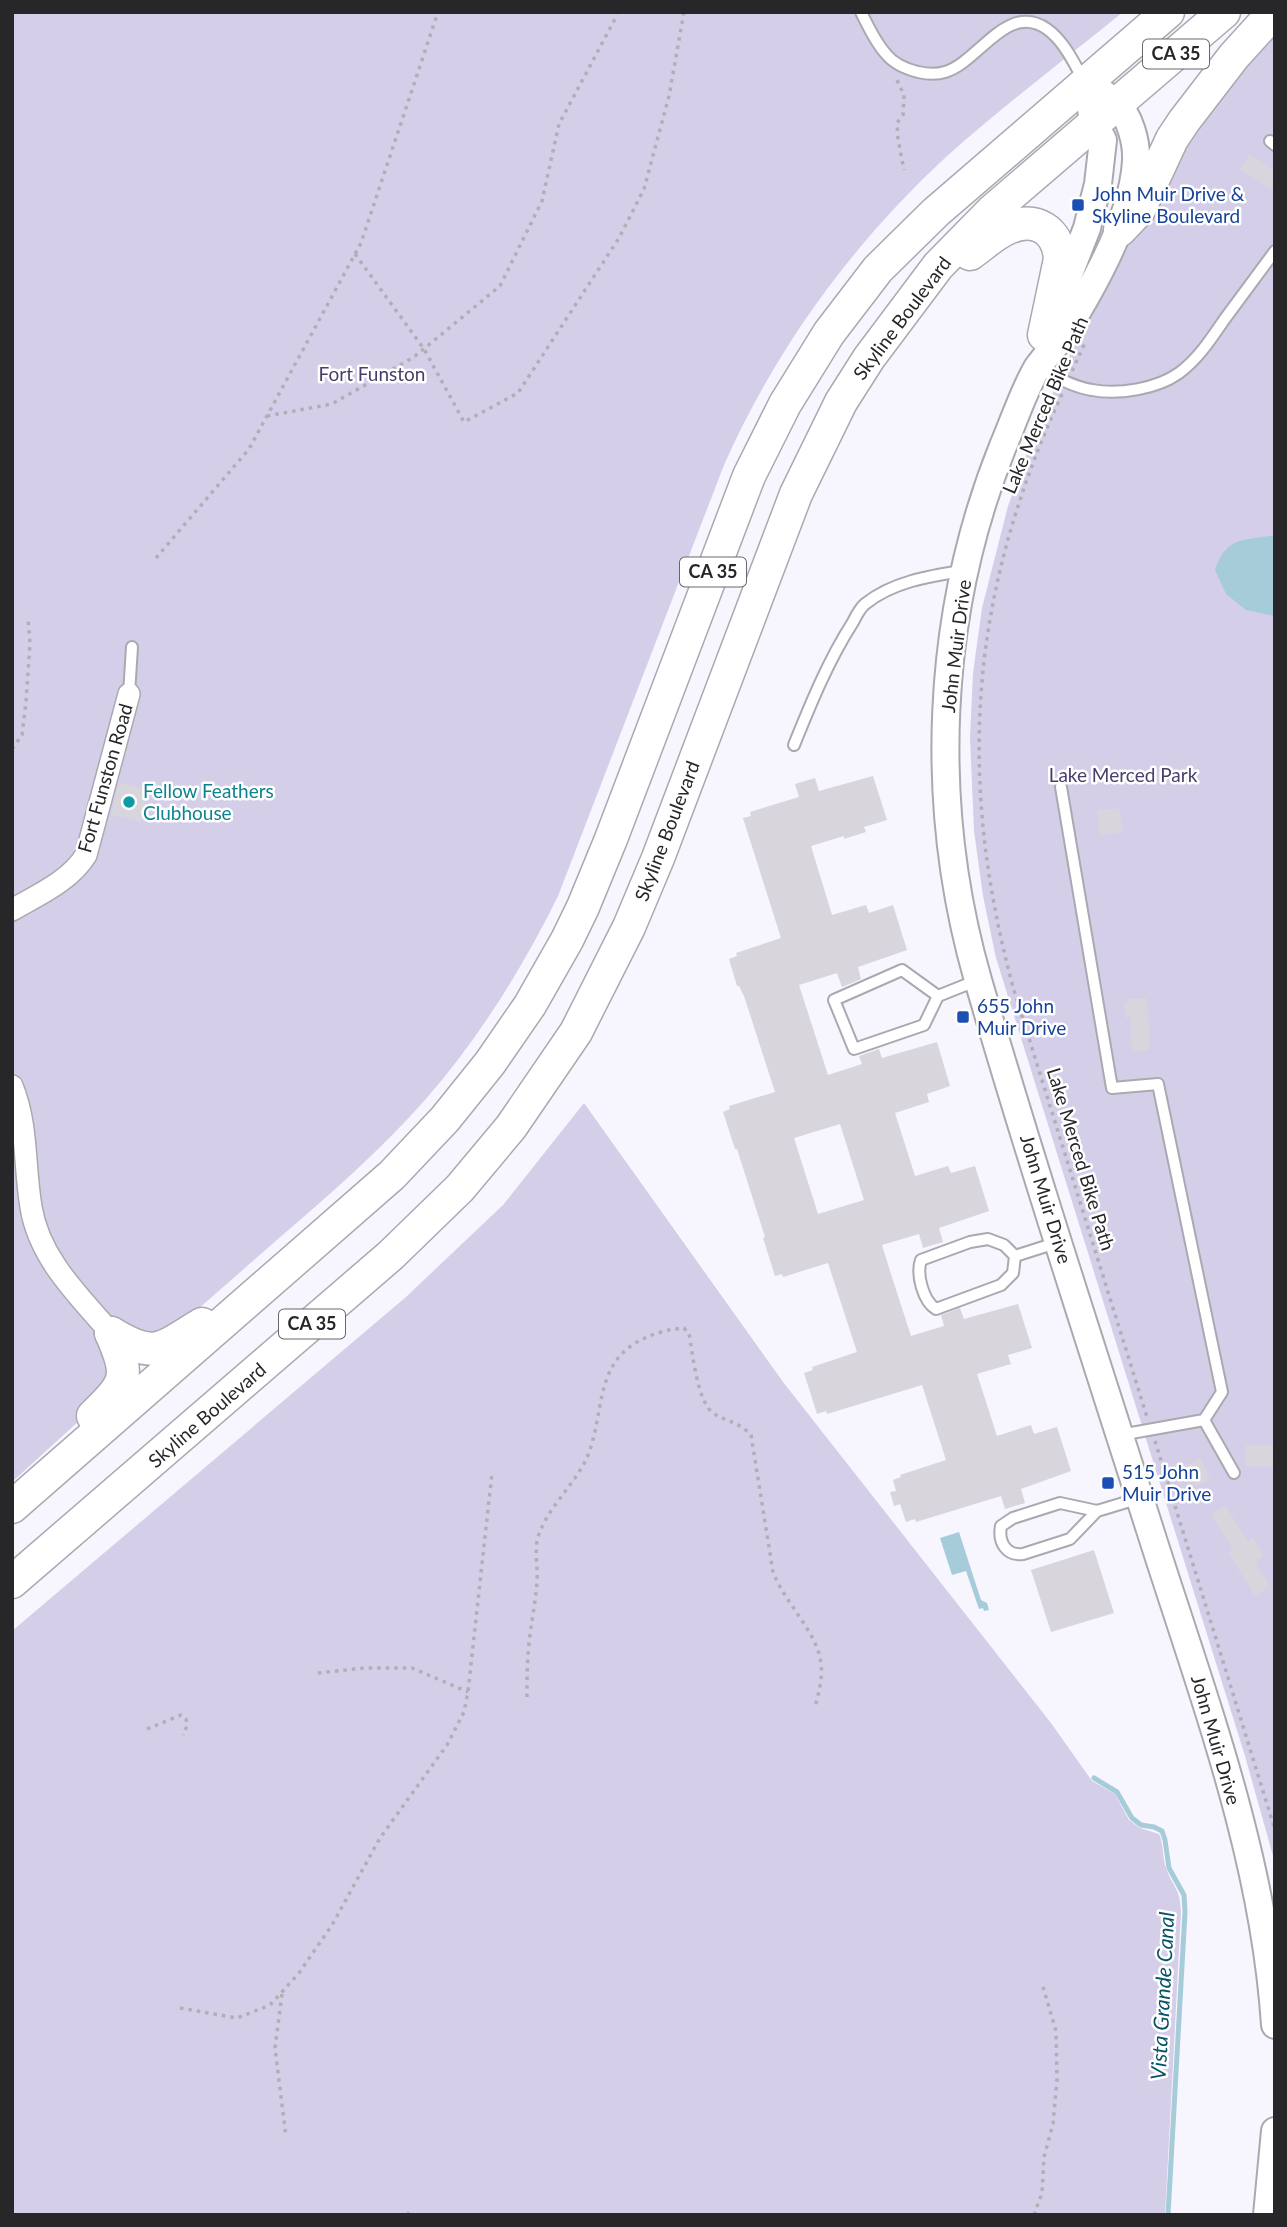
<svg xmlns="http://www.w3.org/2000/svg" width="1287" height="2227" font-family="Lato,sans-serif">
  <rect width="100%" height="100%" fill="#f7f5fd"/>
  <g fill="#d4cee9">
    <path d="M12 12H1123C1064 60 1003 106 946 157 852 244 776 348 724 465L558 896C522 969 479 1038 425 1100 380 1151 329 1195 278 1239 221 1289 164 1339 106 1389L102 1400 12 1482Z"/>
    <path d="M1275 17V1863L1245 1756 996 958 983 896 974 831 970 737 973 673 982 608 1008 506 1033 436 1127 231Z"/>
    <path d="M584 1103 783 1382 1051 1723 1092 1781 1115 1794 1129 1820 1140 1828 1159 1834C1164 1845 1162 1857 1166 1868 1173 1888 1180 1887 1181 1912L1165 2215H12V1631L406 1297 503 1205Z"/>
  </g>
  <g fill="#a7ccd9">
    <path d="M1275 535V616L1246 610 1226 594 1215 570C1226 536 1243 541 1275 535Z"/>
    <path d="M959 1532 981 1600 987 1603 989 1610 984 1611 983 1608 979 1609 966 1571 952 1575 940 1538Z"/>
  </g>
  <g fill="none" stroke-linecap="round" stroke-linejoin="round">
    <path stroke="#a7ccd9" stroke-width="5" d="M1094 1778 1117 1792 1132 1818 1141 1825 1154 1827 1162 1831 1165 1840 1169 1868 1184 1895 1185 1912 1168 2215"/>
  </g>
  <g fill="#d8d5dc" fill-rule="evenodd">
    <path d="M1249 154 1275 170V191L1240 170Z"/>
    <path d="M873 776 887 820 864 827 866 832 844 839V836L811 846 832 915 866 905 869 913 893 905 907 950 858 967 861 979 852 983 842 987 837 973 799 985 828 1075 862 1064 859 1056 879 1049 882 1058 937 1042 950 1086 927 1094 929 1102 895 1113 915 1176 948 1166 951 1173 975 1166 989 1211 939 1228 943 1242 923 1248 919 1234 882 1245 890 1271 911 1336 944 1326 941 1315 960 1308 964 1319 1018 1304 1032 1348 1008 1355 1011 1364 977 1374 997 1436 1031 1425 1034 1434 1057 1427 1071 1471 1021 1489 1025 1503 1005 1509 1001 1496 916 1522 915 1519 906 1522 900 1504 894 1506 890 1492 896 1491 893 1480 901 1477 900 1475 946 1460 922 1385 827 1414 826 1411 817 1414 804 1373 813 1370 812 1367 857 1352 828 1263 783 1277 782 1274 775 1276 763 1238 765 1237 737 1149H735L723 1112 730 1109 729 1106 775 1092 744 996 739 986H737L729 959 737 956 736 953 781 938 743 818 751 816 750 812 799 797 795 784 815 778 819 791ZM840 1124 864 1200 818 1214 794 1138Z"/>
    <path d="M119 782 149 790 141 822 111 814Z"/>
    <path d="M1119 808 1123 832 1100 835 1097 811Z"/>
    <path d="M1147 998 1150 1050 1132 1051 1130 1017 1125 1018 1124 1002H1129V999Z"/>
    <path d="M1246 1445 1275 1446V1467L1246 1466Z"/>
    <path d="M1201 1458 1210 1480 1194 1487 1185 1465Z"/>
    <path d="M1225 1505 1248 1541 1253 1538 1264 1556 1255 1562 1270 1586 1255 1596 1228 1553 1233 1550 1211 1514Z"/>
    <path d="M1094 1550 1114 1613 1051 1632 1031 1570Z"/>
  </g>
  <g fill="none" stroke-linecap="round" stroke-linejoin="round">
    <defs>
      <g id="service">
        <path d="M861 12C868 26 875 42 886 54 894 64 906 69 918 72 927 74 936 75 945 72 979 62 1007 1 1047 29 1064 41 1074 63 1084 81"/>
        <path d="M1270 141 1275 145"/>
        <path d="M1037 368C1054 376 1073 387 1092 390 1118 395 1157 389 1179 373 1198 359 1211 339 1224 320 1241 297 1258 274 1275 251"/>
        <path d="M129 694 132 647"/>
        <path d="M794 745C811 703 828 661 853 622 856 616 860 608 865 604 892 582 929 576 962 571"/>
        <path d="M1061 787 1112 1088 1158 1084 1222 1392 1204 1420 1120 1435"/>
        <path d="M938 996 924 1025 854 1049 834 1000 902 970 938 996 978 980"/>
        <path d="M988 1239 1004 1245 1015 1256 1013 1273 1001 1285 936 1309C923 1301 916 1274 921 1260L970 1242Z"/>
        <path d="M1015 1256 1059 1242"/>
        <path d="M1204 1420 1234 1473"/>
        <path d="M1097 1511 1070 1539 1023 1554C1006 1556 998 1542 1001 1526L1013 1518 1060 1503 1097 1511 1140 1498"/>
      </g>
      <g id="minor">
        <path d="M12 910C38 895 70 881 86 855L129 694"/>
        <path d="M12 1086C28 1125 24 1166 31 1207 39 1258 78 1295 111 1333"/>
      </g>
      <g id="tertiary">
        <path d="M1085 83C1095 89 1108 95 1116 103 1130 116 1137 143 1136 161 1133 216 1092 289 1063 335 1055 346 1045 357 1037 368 1023 392 1014 421 1003 446 935 615 928 806 978 980 1032 1165 1092 1349 1151 1533 1202 1694 1264 1855 1275 2025"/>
        <path d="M1062 292 1087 228 1098 184 1103 140 1094 123 1090 105"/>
        <path d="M1267 2215 1275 2131"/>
      </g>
      <g id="primary">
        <path d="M1120 230 1139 210 1172 139 1184 121 1234 56 1274 12"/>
        <path d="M970 254C983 245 994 234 1008 228 1036 216 1058 230 1060 259L1044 335"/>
        <path d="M111 1333C155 1360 161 1349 202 1324"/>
        <path d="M93 1416C128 1382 130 1377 111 1333"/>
        <path d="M12 1507 392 1175 445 1119 490 1063 530 1005 567 940 583 907 611 839 749 476 785 404 829 333 878 269 936 212 1168 12"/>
        <path d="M12 1582 391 1255 460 1188 511 1127 576 1032 629 927 658 858 796 494 841 402 869 358 938 266 992 211 1224 12"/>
      </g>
    </defs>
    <use href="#service" stroke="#aaa9b0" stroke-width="14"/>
    <use href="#minor" stroke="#aaa9b0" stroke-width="24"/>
    <use href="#tertiary" stroke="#aaa9b0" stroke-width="30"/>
    <use href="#primary" stroke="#aaa9b0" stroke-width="35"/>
    <g stroke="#b1afb6" stroke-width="3.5" stroke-dasharray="3.5 5" stroke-linecap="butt">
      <path d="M897 80 904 95 903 115 897 123 898 139 904 170"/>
      <path d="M355 254 424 349 464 422 518 393 619 238 644 189 669 96 684 12"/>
      <path d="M1072 371 1085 343"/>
      <path d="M1062 394C970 594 956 775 1013 987L1147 1417"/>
      <path d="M267 416 332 404 414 357 500 286 542 201 559 124 615 19 616 12"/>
      <path d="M156 558 249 449 361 243 438 12"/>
      <path d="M12 749 22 735 26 702 30 643 28 617"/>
      <path d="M1155 1441 1275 1830"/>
      <path d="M318 1673 364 1668H412L468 1692"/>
      <path d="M527 1697C527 1680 527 1662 529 1644 531 1622 536 1602 537 1580 538 1566 534 1551 538 1537 548 1506 576 1484 588 1455 605 1412 594 1362 643 1339 655 1333 670 1329 684 1328L689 1334C693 1354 697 1401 713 1413 727 1422 738 1421 751 1435L773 1572C784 1601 815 1631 820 1658 824 1675 819 1692 815 1707"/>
      <path d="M147 1729 181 1715 186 1719 187 1726 183 1735"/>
      <path d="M282 1994 275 2048 286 2137"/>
      <path d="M180 2008 237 2018 270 2005 282 1992 299 1973 332 1925 380 1838 447 1745 464 1712 468 1692 492 1473"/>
      <path d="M407 2215 412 2209"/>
      <path d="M1034 2215 1042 2193 1044 2157 1053 2124 1057 2080 1056 2031 1043 1987"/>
    </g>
    <use href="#service" stroke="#fff" stroke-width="10"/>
    <use href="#minor" stroke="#fff" stroke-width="21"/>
    <use href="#tertiary" stroke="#fff" stroke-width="26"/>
    <use href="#primary" stroke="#fff" stroke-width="32"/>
  </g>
  <g fill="#1a4fb4" stroke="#fff" stroke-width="2.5">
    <rect x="1071" y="198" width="14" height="14" rx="3.5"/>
    <rect x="956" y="1010" width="14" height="14" rx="3.5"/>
    <rect x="1101" y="1476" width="14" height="14" rx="3.5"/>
  </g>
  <circle fill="#0f9aa8" stroke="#fff" stroke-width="2.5" cx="129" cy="802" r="7"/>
  <g text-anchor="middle" stroke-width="5" stroke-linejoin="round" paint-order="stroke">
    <g fill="#fff" stroke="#68686a" stroke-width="2">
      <rect x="1143" y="39.5" width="66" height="29" rx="5"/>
      <rect x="680" y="557.5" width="66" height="29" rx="5"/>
      <rect x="279" y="1309.5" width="66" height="29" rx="5"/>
    </g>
    <g font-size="18" font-weight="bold" fill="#27272a">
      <text x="1176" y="60">CA 35</text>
      <text x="713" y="578">CA 35</text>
      <text x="312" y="1330">CA 35</text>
    </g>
    <g font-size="19" fill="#164399" stroke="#fff" text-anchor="start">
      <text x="1092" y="201">John Muir Drive &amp;<tspan x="1092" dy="22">Skyline Boulevard</tspan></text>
      <text x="977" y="1013">655 John<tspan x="977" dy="22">Muir Drive</tspan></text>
      <text x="1122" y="1479">515 John<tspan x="1122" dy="22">Muir Drive</tspan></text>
    </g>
    <g font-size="19" fill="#27272a" stroke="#fff">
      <text transform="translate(902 318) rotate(-53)" y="7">Skyline Boulevard</text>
      <text transform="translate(1045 405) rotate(-67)" y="7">Lake Merced Bike Path</text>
      <text transform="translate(956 646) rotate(-83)" y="7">John Muir Drive</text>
      <text transform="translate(105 778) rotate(-74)" y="7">Fort Funston Road</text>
      <text transform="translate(667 831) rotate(-69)" y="7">Skyline Boulevard</text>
      <text transform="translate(1081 1159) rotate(73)" y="7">Lake Merced Bike Path</text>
      <text transform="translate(1046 1199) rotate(73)" y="7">John Muir Drive</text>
      <text transform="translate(207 1415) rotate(-41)" y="7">Skyline Boulevard</text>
      <text transform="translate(1216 1740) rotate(74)" y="7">John Muir Drive</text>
    </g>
    <g font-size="19" fill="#493e69" stroke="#fff">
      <text x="372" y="381">Fort Funston</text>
      <text x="1123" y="782">Lake Merced Park</text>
    </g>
    <g font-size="19" fill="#0d838f" stroke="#fff" text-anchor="start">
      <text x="143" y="798">Fellow Feathers<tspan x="143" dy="22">Clubhouse</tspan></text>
    </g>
    <g font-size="21" font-style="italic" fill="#075367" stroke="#fff">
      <text transform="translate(1163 1996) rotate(-87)" y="7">Vista Grande Canal</text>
    </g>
  </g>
  <rect width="1287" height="2227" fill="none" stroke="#27272a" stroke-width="28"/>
</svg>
